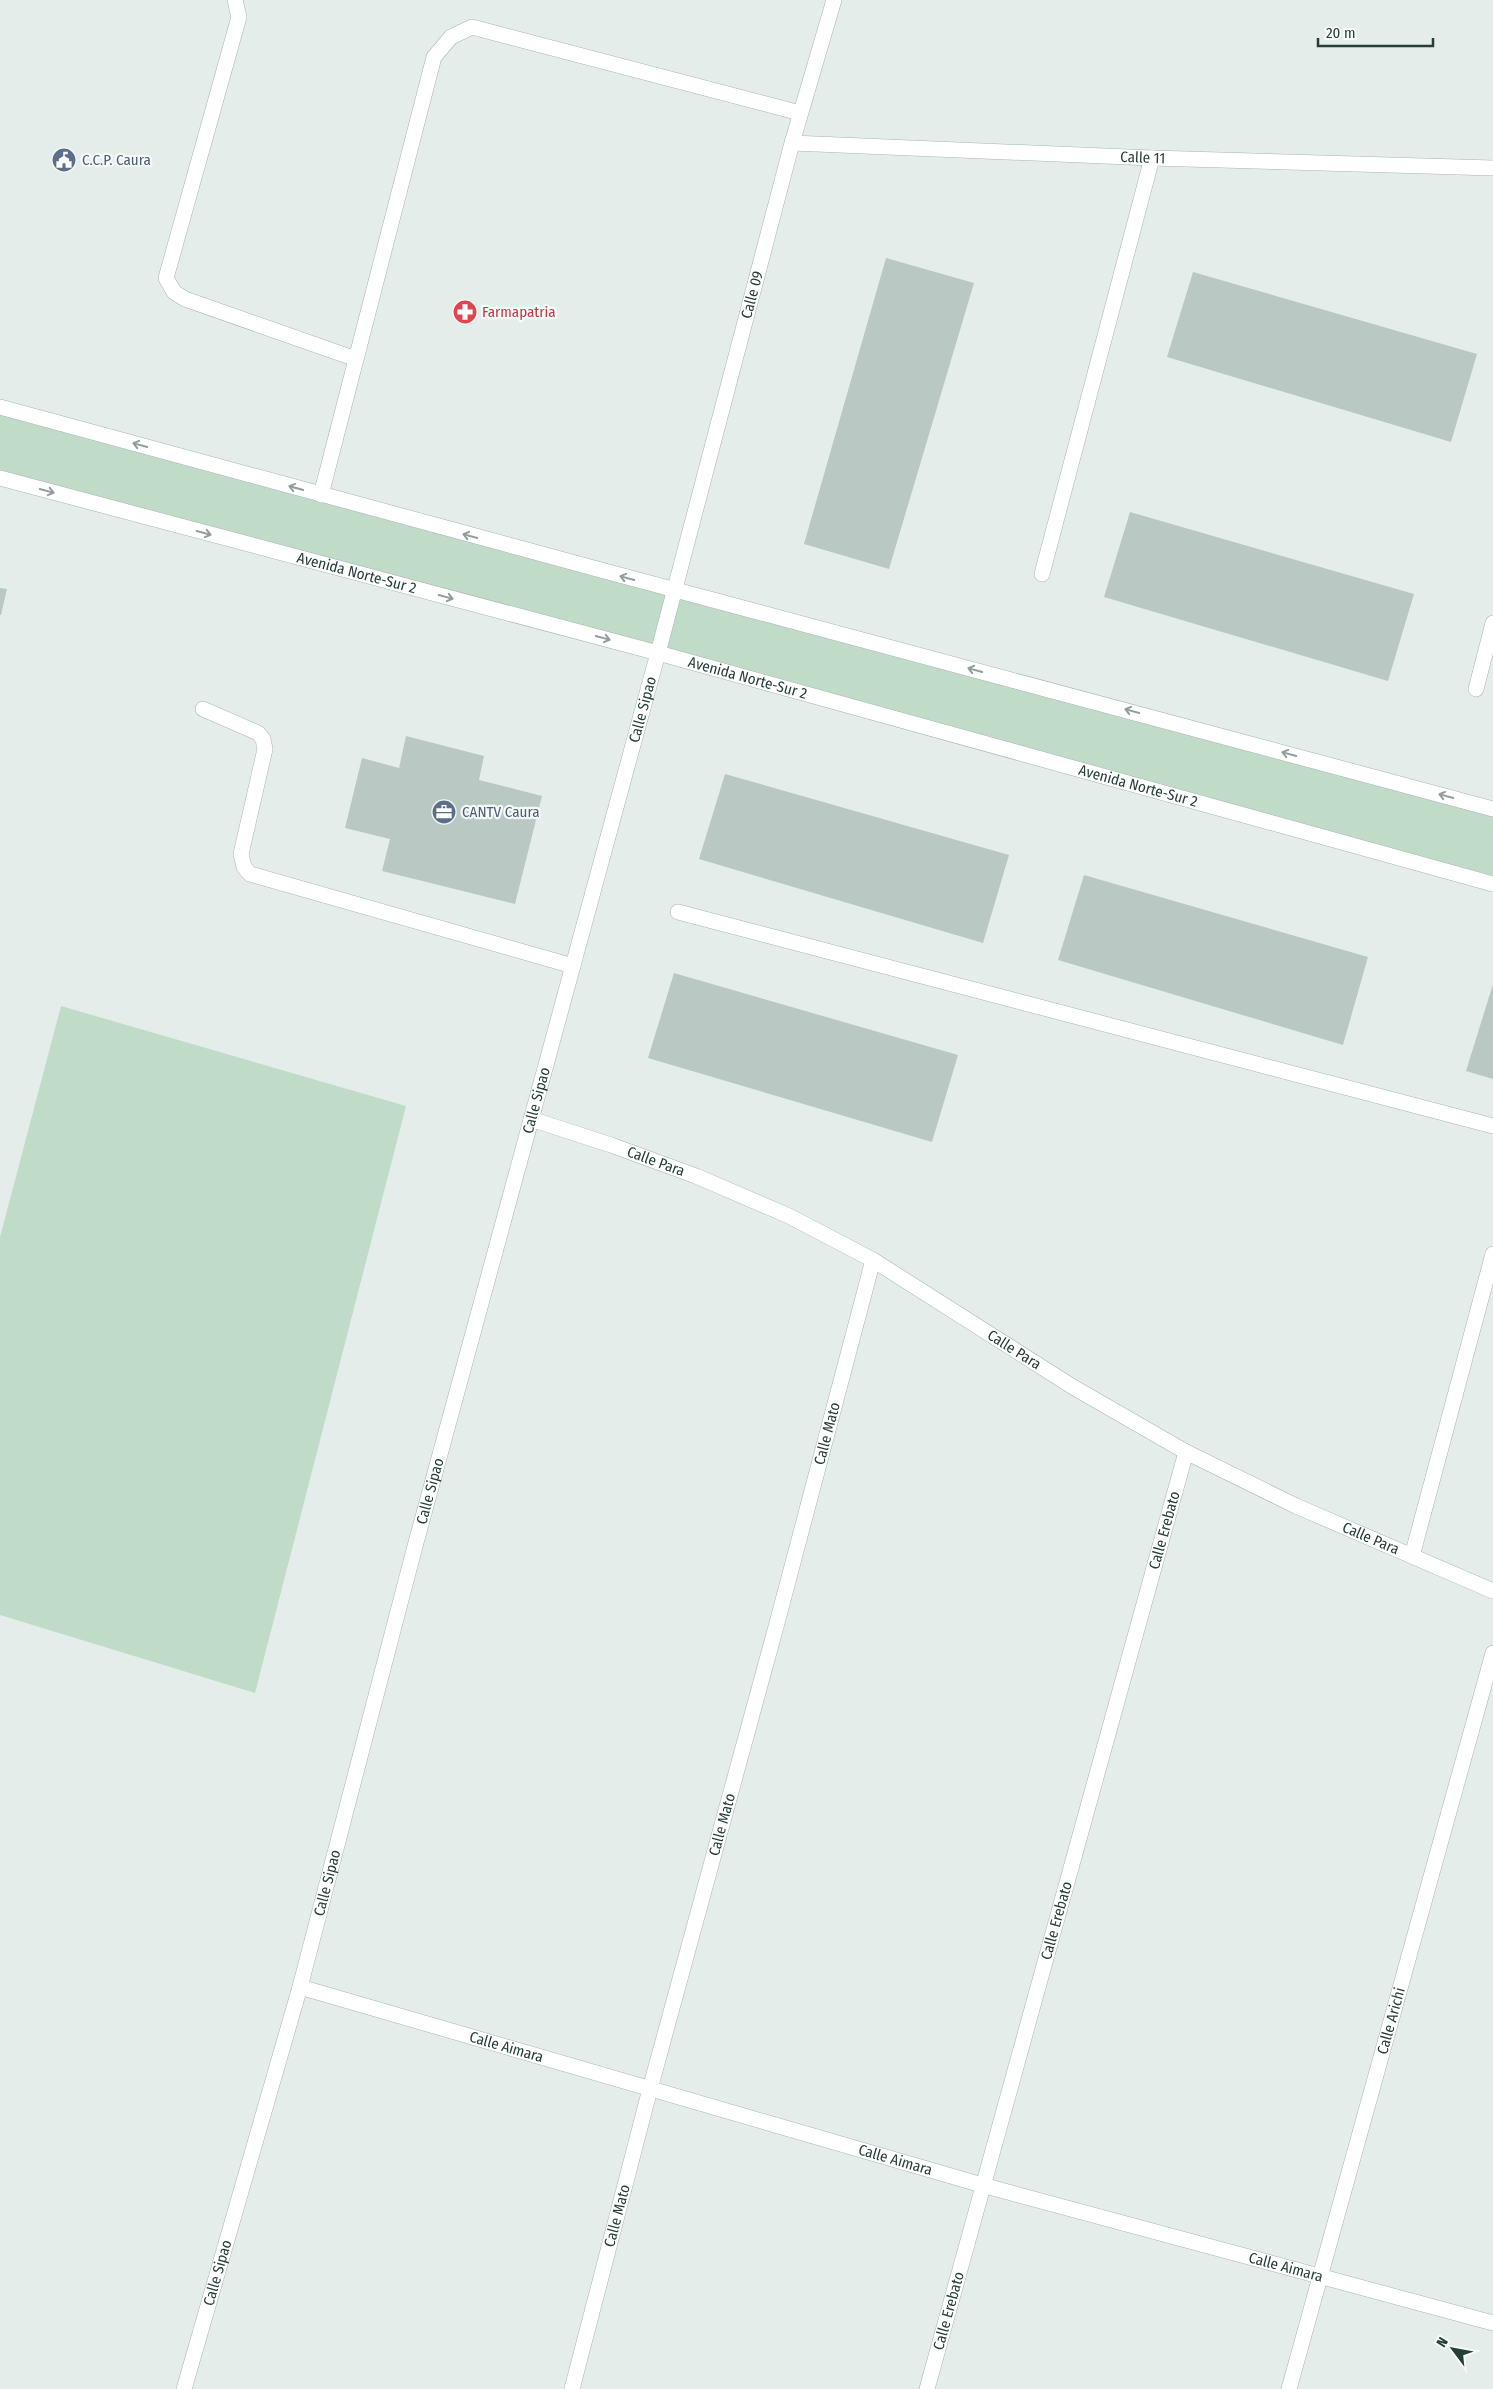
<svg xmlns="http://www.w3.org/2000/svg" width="1493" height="2389" font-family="'Fira Sans Condensed',sans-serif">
  <rect width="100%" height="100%" fill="#e5edea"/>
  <g fill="#c0dcc9">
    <path d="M0 407 1493 809V884L0 478Z"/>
    <path d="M61 1006 406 1106 255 1693 0 1615V1237Z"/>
  </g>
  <g fill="#bac8c3">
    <path d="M886 258 974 283 889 569 804 544Z"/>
    <path d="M1193 272 1477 354 1451 442 1167 357Z"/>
    <path d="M1130 512 1414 594 1388 681 1104 597Z"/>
    <path d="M0 588 7 589 1 615H0Z"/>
    <path d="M406 736 484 756 479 780 542 796 515 904 382 871 390 839 345 828 362 758 399 768Z"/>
    <path d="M725 774 1009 855 983 943 699 859Z"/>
    <path d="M1084 875 1368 957 1343 1045 1058 960Z"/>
    <path d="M674 973 958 1055 932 1142 648 1058Z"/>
    <path d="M1493 984V1079L1466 1071Z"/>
  </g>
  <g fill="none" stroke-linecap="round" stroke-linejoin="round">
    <defs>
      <g id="lane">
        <path d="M235 0 239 17 166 278 174 292 185 299 356 359"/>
        <path d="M321 495 434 57 451 37 472 27 800 113"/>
        <path d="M1042 574 1152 158"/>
        <path d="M1476 689 1493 623"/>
        <path d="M203 709 258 733 263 739 265 749 241 854 244 867 250 874 573 966"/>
        <path d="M678 912 1493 1126"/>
        <path d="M1412 1556 1493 1254"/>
      </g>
      <g id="street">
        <path id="s1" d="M792 143 1152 158 1493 168"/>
        <path d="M0 407C497 544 995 674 1493 809"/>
        <path id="s2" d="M0 478 658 653 1493 884"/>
        <path id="s3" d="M531 1119 611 1145 696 1176 789 1216 873 1260 1073 1387 1186 1452 1296 1506 1493 1591"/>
        <path id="s4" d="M300 1987 982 2185 1493 2323"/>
        <path id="s5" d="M184 2389 300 1987 414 1550 658 653 792 143 834 0"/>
        <path id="s6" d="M572 2389 650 2089 777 1623 873 1260"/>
        <path id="s7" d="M927 2389 1186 1452"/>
        <path id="s8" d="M1289 2389 1493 1653"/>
      </g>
    </defs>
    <use href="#lane" stroke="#a8b5b1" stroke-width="16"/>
    <use href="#street" stroke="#a8b5b1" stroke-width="16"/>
    <use href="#lane" stroke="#fff" stroke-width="15"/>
    <use href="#street" stroke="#fff" stroke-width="15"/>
  </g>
  <defs><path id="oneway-shaft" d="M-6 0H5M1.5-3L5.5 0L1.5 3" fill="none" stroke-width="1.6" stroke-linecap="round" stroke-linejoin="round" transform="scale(1.25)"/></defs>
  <g stroke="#929e9c">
    <use href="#oneway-shaft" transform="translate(140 445) rotate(-165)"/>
    <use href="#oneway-shaft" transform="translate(296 488) rotate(-164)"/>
    <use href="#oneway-shaft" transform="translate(47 491) rotate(15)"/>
    <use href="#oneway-shaft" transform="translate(204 533) rotate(15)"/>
    <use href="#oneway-shaft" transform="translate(470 536) rotate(-165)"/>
    <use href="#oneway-shaft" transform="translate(627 578) rotate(-165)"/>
    <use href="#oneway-shaft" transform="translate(446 597) rotate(15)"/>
    <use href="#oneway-shaft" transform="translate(603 638) rotate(15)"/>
    <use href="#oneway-shaft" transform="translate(975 670) rotate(-165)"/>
    <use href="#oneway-shaft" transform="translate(1132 711) rotate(-165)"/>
    <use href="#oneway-shaft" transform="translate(1289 754) rotate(-165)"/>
    <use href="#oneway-shaft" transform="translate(1446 796) rotate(-165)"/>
  </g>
  <defs>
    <symbol id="civic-disc" viewBox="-11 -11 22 22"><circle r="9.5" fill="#5c6f8a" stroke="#f5faf8"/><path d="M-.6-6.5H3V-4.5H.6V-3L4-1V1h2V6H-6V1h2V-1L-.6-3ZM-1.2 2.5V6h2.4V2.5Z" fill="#fff"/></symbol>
    <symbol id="pharmacy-disc" viewBox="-11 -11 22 22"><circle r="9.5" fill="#e0444e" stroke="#f5faf8"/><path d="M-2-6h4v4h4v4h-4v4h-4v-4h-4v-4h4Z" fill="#fff"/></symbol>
    <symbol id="office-disc" viewBox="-11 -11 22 22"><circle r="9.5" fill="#5c6f8a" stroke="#f5faf8"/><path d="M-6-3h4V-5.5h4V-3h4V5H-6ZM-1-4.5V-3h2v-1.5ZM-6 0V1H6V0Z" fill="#fff"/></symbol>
  </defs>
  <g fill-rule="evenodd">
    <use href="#civic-disc" x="50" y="146" width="28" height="28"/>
    <use href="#pharmacy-disc" x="451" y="298" width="28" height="28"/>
    <use href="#office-disc" x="430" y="798" width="28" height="28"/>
  </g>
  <g text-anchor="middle" stroke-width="4.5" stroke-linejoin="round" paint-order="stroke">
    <g font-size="15" fill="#253e39" stroke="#f5faf8">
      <text dy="5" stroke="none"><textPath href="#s1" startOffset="351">Calle 11</textPath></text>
      <text dy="5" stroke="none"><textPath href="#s5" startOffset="2170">Calle 09</textPath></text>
      <text dy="5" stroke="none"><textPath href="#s2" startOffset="369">Avenida Norte-Sur 2</textPath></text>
      <text dy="5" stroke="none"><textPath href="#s2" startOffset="774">Avenida Norte-Sur 2</textPath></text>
      <text dy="5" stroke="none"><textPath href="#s5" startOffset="1741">Calle Sipao</textPath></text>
      <text dy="5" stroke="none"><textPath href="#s2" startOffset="1179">Avenida Norte-Sur 2</textPath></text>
      <text dy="5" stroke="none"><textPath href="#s5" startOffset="1336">Calle Sipao</textPath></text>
      <text dy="5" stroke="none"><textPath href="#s3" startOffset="132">Calle Para</textPath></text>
      <text dy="5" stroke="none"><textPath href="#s3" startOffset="538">Calle Para</textPath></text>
      <text dy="5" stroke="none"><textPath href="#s6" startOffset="989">Calle Mato</textPath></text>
      <text dy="5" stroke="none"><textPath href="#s5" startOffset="931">Calle Sipao</textPath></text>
      <text dy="5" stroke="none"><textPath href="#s7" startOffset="891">Calle Erebato</textPath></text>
      <text dy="5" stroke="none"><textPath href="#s3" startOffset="942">Calle Para</textPath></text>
      <text dy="5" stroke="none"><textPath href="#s6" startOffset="584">Calle Mato</textPath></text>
      <text dy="5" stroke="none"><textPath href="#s5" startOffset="526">Calle Sipao</textPath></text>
      <text dy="5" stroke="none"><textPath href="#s7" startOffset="486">Calle Erebato</textPath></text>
      <text dy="5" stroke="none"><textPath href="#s8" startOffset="382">Calle Arichi</textPath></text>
      <text dy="5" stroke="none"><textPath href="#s4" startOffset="215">Calle Aimara</textPath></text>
      <text dy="5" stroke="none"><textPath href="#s4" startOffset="620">Calle Aimara</textPath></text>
      <text dy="5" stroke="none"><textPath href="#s6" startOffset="179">Calle Mato</textPath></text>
      <text dy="5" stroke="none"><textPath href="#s4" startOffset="1025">Calle Aimara</textPath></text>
      <text dy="5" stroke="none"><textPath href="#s5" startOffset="121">Calle Sipao</textPath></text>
      <text dy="5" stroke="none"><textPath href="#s7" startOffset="81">Calle Erebato</textPath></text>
    </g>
    <g font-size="15" fill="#4e5e75" stroke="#f5faf8" text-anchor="start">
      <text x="82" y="165">C.C.P. Caura</text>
      <text x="462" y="817">CANTV Caura</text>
    </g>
    <g font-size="15" fill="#be3a42" stroke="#f5faf8" text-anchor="start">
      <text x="482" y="317">Farmapatria</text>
    </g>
  </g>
  <g transform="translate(1453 2349) rotate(302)" stroke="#f5faf8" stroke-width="4" paint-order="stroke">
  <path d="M0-4L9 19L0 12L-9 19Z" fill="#253e39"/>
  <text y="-8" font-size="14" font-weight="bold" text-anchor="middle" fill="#253e39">N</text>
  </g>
  <path d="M1318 38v8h115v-8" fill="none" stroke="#253e39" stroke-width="2.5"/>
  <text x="1326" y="38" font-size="15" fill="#253e39" stroke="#f5faf8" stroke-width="4" paint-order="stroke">20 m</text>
</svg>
